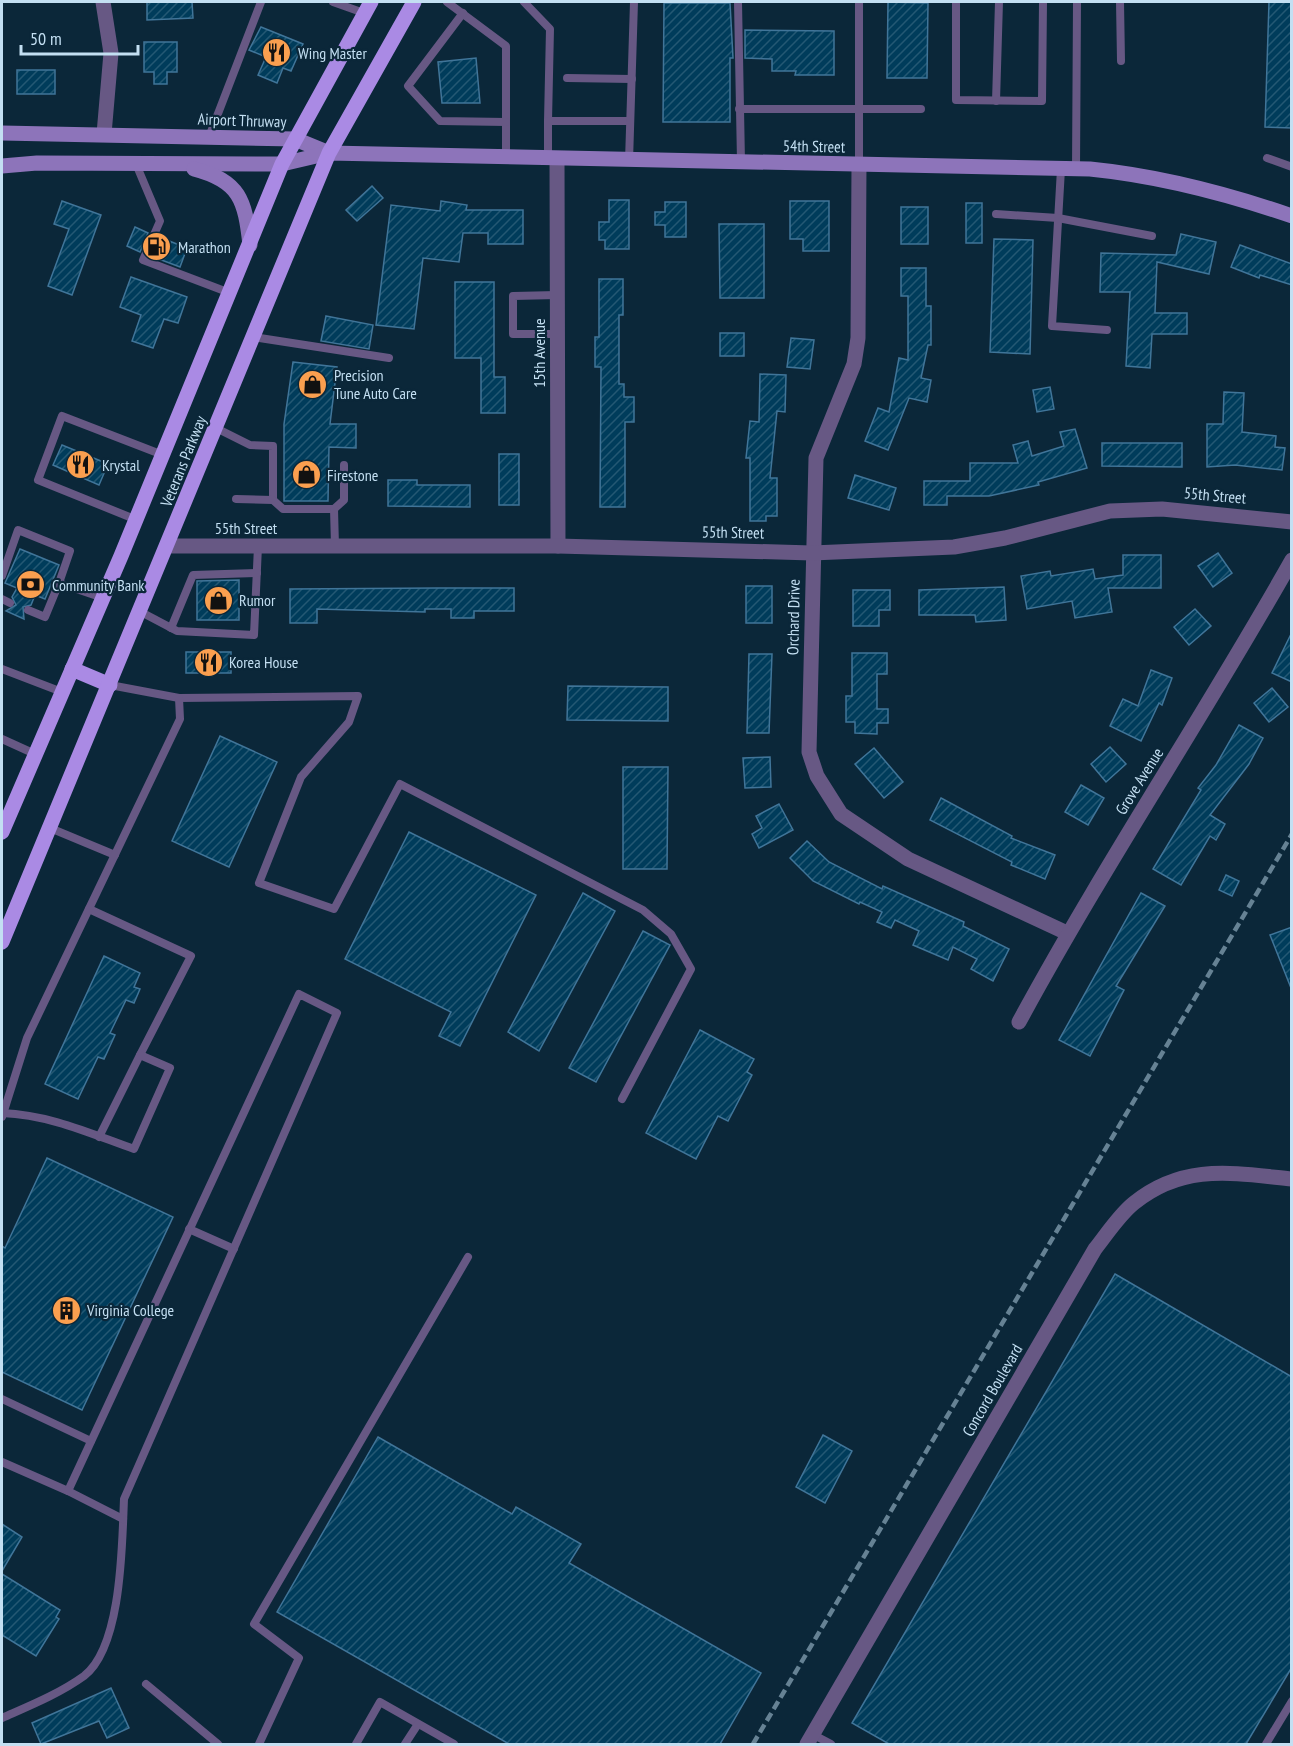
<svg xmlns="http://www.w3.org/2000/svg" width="1293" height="1746" font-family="'PT Sans Narrow',sans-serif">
  <defs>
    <pattern id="building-hatch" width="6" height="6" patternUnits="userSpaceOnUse" patternTransform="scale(1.5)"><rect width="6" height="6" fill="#003c5b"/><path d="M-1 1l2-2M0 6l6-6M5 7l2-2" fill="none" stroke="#245873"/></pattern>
  </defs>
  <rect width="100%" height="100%" fill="#0b2739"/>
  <g fill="url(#building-hatch)" stroke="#407599" stroke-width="1.5">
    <path d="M147 2H192L193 18 147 20Z"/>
    <path d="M888 2 928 3 927 78H887Z"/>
    <path d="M1269 2H1292V128L1265 127Z"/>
    <path d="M664 3H730L733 58H730V122H663Z"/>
    <path d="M261 27 303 44 291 71 283 68 277 83 258 75 266 57 249 50Z"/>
    <path d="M745 30 834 31V75H795L796 71H772V59L745 58Z"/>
    <path d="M144 42H177V72H167V84H154V72H144Z"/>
    <path d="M476 58 480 103H442L438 62Z"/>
    <rect x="17" y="70" width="38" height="24"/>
    <path d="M372 186 383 198 357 221 346 210Z"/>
    <path d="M609 200H629V249H605V240H599V222H609Z"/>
    <path d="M62 201 101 215 72 295 48 286 69 229 54 224Z"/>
    <path d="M441 201 467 205 466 210H523V244H488V233H463L459 262 423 258 414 329 376 325 391 205 440 211Z"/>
    <path d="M790 201H829V251H803V239H790Z"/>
    <path d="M665 202H686V237H665V225H655V212H665Z"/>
    <rect x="966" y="203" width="16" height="40"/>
    <rect x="901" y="207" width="27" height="37"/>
    <path d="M719 224H764V298H720Z"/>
    <path d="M135 227 148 233 140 252 127 246Z"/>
    <path d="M1181 234 1216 242 1209 274 1157 262 1155 313H1187V334H1152L1150 368 1126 366 1130 292H1100L1101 253 1176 255Z"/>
    <path d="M159 237 187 248 180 267 151 256Z"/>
    <path d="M994 239 1033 240 1030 354 990 352Z"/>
    <path d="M1240 245 1292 264V285L1260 275 1259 278 1231 267Z"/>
    <path d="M901 268H926V306H931V345H928L921 378 931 380 927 402 909 398 888 450 865 441 878 408 889 412 899 358 908 360V296H901Z"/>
    <path d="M131 277 187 297 178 323 164 319 153 348 132 341 141 315 120 307Z"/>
    <path d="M599 279H623V315H619V384H624V397H634V422H625V507H600L601 367H595V337H599Z"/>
    <path d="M455 282H494V377H505V413H481V358H455Z"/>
    <path d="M326 316 373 325 369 349 321 341Z"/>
    <rect x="720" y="333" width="24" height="23"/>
    <path d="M791 338 814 340 810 369 787 367Z"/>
    <path d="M293 362 337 367 330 424H356V448L329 447 328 501H284V424Z"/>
    <path d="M760 374 786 375 785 412 777 411 770 478H777V516H766V521H750V458H746L750 421 759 422Z"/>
    <path d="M1050 387 1054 409 1037 412 1033 390Z"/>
    <path d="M1224 392 1244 393 1242 432 1276 436 1275 447 1285 448 1282 470 1235 465 1207 467V424H1223Z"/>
    <path d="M1075 429 1087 468 1038 482 1039 485 989 496H947V505H924V481H970V463H1018L1013 445 1028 441 1032 456 1064 446 1060 432Z"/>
    <path d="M1102 443H1182V467L1102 466Z"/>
    <path d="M62 445 108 464 99 485 53 465Z"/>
    <rect x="499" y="454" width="20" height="51"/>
    <path d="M855 475 896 488 889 510 848 498Z"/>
    <path d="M388 480H417V485H470V507L388 506Z"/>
    <path d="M20 549 59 565 45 599 35 595 31 605 23 607 24 619 6 611 16 605 12 597 17 588 5 583Z"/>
    <path d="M1218 553 1232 573 1213 587 1198 566Z"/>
    <path d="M1123 555H1161V588H1108L1112 612 1075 618 1072 601 1027 609 1021 576 1050 571 1051 576 1093 569 1095 579 1123 575Z"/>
    <path d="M239 580V620H197V581Z"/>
    <rect x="746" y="586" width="26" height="37"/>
    <path d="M1004 587 1006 620 976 622 975 615H919V590Z"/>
    <path d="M438 588H514V611H474V618H451V609H425V612L317 609V623H290V589Z"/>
    <path d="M853 590H890V610H879V626H853Z"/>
    <path d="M1195 609 1211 626 1189 645 1174 627Z"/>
    <path d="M1292 632V682L1272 673Z"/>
    <rect x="186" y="652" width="45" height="21"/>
    <path d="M852 653H887V674H877V709H888V723H877V734L855 733V722H846V696H852Z"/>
    <path d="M749 654H772L769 733H747Z"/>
    <path d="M1151 670 1172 678 1162 705 1159 703 1141 741 1110 726 1123 699 1138 706Z"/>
    <path d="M568 686 668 687V721L567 720Z"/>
    <path d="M1272 688 1288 707 1269 722 1254 703Z"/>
    <path d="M1239 725 1263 738 1249 764 1210 815 1225 824 1216 840 1210 836 1181 885 1153 869 1201 790 1198 788 1216 765Z"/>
    <path d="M220 736 277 762 229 867 172 841Z"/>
    <path d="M1110 747 1126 764 1106 782 1091 764Z"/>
    <path d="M874 748 903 782 884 798 855 764Z"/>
    <path d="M770 757 771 787 745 788 743 758Z"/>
    <path d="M623 767H668L667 869H623Z"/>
    <path d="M1081 785 1104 798 1088 825 1065 812Z"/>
    <path d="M941 798 1012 836 1011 838 1055 855 1045 879 1011 865 1012 862 930 820Z"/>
    <path d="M779 804 793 830 759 848 752 834 762 828 756 816Z"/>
    <path d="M409 832 536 895 460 1046 439 1036 451 1012 345 959Z"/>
    <path d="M807 841 829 862 882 889 883 886 964 922 963 926 1009 949 993 981 971 969 977 959 953 947 948 960 913 945 919 931 895 920 891 928 877 922 882 912 860 902 859 904 813 881 790 858Z"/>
    <path d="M1226 875 1239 881 1232 896 1219 890Z"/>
    <path d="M583 893 615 911 539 1051 508 1032Z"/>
    <path d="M1141 893 1165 906 1116 986 1124 990 1090 1056 1059 1040Z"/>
    <path d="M1292 927V988H1291L1270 935Z"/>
    <path d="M643 931 670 945 596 1082 569 1068Z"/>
    <path d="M104 956 140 973 134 987 140 989 134 1003 126 1000 110 1033 115 1035 104 1059 98 1057 78 1099 45 1084Z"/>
    <path d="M700 1030 754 1059 747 1072 752 1075 728 1121 718 1116 696 1159 646 1133Z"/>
    <path d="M47 1158 173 1217 82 1410 2 1372V1246L5 1248Z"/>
    <path d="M1115 1274 1292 1377V1667L1246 1744H889L852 1723Z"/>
    <path d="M823 1435 852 1451 825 1503 796 1487Z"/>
    <path d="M378 1437 512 1514 516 1507 581 1544 569 1563 761 1673 720 1744H509L277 1612Z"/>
    <path d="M2 1524 22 1537 2 1571Z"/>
    <path d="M2 1574 60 1610 56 1617 59 1619 36 1656 2 1635Z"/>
    <path d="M111 1688 129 1728 107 1738 99 1721 41 1744 32 1723Z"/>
  </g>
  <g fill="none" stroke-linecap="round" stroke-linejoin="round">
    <g stroke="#675884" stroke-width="8">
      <path d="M333 2 364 13"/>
      <path d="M447 2 506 46V158"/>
      <path d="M524 2 550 29 548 121"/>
      <path d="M738 2 741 162"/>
      <path d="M859 2V164"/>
      <path d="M956 2V100L1042 101 1043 2"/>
      <path d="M1120 2 1121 61"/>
      <path d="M463 13 408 86 440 121 506 122"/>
      <path d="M567 78 632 79"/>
      <path d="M996 101 999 2"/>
      <path d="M739 109H921"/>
      <path d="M209 137 261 2"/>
      <path d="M548 158V121H630"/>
      <path d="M1267 158 1292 167"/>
      <path d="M629 161 634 2"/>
      <path d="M136 164 160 221 143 260 230 293"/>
      <path d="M1061 169 1052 326 1107 330"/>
      <path d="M1076 169 1077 2"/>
      <path d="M996 214 1058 218 1152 236"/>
      <path d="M557 295 513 296V334H557"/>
      <path d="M253 337 389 358"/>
      <path d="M216 428 250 445 273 446V500"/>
      <path d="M236 499 273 500 283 509H334L344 500V465"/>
      <path d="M334 509 335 546"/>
      <path d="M137 520 38 480 62 416 163 455"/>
      <path d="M2 576 18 530 70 551 59 583"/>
      <path d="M2 599 10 603"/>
      <path d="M28 610 45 617 59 583 103 598"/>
      <path d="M141 612 177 631 254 635 258 546"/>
      <path d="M171 628 193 575 257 573"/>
      <path d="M2 669 62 692"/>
      <path d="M110 685 179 698 358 696 349 722 301 777 259 883 334 909 400 784 643 910 671 934 691 969 622 1099"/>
      <path d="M2 739 35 754"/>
      <path d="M50 828 115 855"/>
      <path d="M89 909 191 956 140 1055"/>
      <path d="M2 1113C50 1115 89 1133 134 1149L170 1068 140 1055 99 1137"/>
      <path d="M2 1117 27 1038 180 719 179 698"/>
      <path d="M189 1229 234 1249"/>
      <path d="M2 1399 91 1441"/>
      <path d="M2 1462 68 1491 299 994 337 1013 124 1499C122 1544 122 1647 84 1676 59 1694 29 1706 2 1718"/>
      <path d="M68 1491 123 1519"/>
      <path d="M146 1684 218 1744"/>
      <path d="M812 1734 831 1744"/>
      <path d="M259 1744 299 1658 254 1624 468 1257"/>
      <path d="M356 1744 380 1702 454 1744"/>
      <path d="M405 1744 418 1724"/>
      <path d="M1266 1744 1292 1701"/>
    </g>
    <g stroke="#675884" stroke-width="15">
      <path d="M103 2 111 53 104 134"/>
      <path d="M557 159 558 546"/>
      <path d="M859 164 858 338 854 364 816 458 809 752 817 776 841 814 908 859 1067 933"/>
      <path d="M168 546H558L812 553 954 547 1005 538 1110 511 1162 509 1292 522"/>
      <path d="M1019 1022C1104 865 1204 716 1292 560"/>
      <path d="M807 1744 1095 1249C1107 1234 1119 1215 1134 1203 1184 1163 1232 1173 1292 1179"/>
    </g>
    <g stroke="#8d74ba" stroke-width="15">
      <path d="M2 133 295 139 329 153"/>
      <path d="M2 166 37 163 282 164 329 153 1090 169C1160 176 1225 193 1292 216"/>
      <path d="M194 169C240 181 245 200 250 245"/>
    </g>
    <g stroke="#aa8ae4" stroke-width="15">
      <path d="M72 669 110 685"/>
      <path d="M2 832 121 556 282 164 371 2"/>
      <path d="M2 942 329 153 414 2"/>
    </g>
    <path stroke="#668294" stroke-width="4.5" stroke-dasharray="9 4.5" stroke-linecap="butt" d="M753 1744 1292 834"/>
  </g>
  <defs>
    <symbol id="restaurant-disc" viewBox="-11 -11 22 22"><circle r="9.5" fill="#fa9f4f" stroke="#0b2739"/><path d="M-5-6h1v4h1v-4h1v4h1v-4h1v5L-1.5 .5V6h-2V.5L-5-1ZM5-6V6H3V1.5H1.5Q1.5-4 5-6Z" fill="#111"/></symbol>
    <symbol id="fuel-disc" viewBox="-11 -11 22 22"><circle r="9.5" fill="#fa9f4f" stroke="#0b2739"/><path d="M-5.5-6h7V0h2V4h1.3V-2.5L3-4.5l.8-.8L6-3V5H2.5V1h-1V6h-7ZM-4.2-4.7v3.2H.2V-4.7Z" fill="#111"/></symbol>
    <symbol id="shop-disc" viewBox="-11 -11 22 22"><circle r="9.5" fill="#fa9f4f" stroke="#0b2739"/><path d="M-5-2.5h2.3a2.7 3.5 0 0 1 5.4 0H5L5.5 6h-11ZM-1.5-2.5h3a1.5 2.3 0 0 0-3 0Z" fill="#111"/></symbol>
    <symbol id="bank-disc" viewBox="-11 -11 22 22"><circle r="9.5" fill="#fa9f4f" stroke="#0b2739"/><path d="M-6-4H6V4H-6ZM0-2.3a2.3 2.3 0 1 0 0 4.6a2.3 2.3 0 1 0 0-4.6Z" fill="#111"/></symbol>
    <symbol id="building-disc" viewBox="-11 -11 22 22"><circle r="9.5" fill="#fa9f4f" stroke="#0b2739"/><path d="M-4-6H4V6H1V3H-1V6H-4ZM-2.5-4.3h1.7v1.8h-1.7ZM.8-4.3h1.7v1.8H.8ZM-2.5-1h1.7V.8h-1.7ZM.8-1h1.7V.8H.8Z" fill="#111"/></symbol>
  </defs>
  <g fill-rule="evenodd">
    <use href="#restaurant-disc" x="260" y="36" width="33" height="33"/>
    <use href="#fuel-disc" x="140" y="230" width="33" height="33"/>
    <use href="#shop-disc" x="296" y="368" width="33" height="33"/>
    <use href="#restaurant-disc" x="64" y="448" width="33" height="33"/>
    <use href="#shop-disc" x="290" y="458" width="33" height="33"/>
    <use href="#bank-disc" x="14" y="568" width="33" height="33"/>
    <use href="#shop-disc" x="202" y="584" width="33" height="33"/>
    <use href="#restaurant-disc" x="192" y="646" width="33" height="33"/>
    <use href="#building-disc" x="50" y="1294" width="33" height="33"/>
  </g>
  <g text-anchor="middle" stroke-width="4.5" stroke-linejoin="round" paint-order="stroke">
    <g font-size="16" fill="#c3dff2" stroke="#0b2739" text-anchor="start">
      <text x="298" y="59">Wing Master</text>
      <text x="178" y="253">Marathon</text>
      <text x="334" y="381">Precision<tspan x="334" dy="18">Tune Auto Care</tspan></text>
      <text x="102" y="471">Krystal</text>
      <text x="327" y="481">Firestone</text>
      <text x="52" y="591">Community Bank</text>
      <text x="239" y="606">Rumor</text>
      <text x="229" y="668">Korea House</text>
      <text x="87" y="1316">Virginia College</text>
    </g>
    <g font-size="16" fill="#c3dff2" stroke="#0b2739">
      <text transform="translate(242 120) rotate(2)" y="6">Airport Thruway</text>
      <text transform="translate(814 146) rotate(1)" y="6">54th Street</text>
      <text transform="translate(539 353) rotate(-90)" y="6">15th Avenue</text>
      <text transform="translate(183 461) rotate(-68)" y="6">Veterans Parkway</text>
      <text transform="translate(1215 495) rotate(5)" y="6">55th Street</text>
      <text x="246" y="534">55th Street</text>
      <text transform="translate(733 532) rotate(1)" y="6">55th Street</text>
      <text transform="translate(793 617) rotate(-89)" y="6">Orchard Drive</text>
      <text transform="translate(1139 781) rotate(-58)" y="6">Grove Avenue</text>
      <text transform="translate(992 1390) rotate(-60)" y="6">Concord Boulevard</text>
    </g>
  </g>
  <rect width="1293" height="1746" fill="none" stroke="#c3dff2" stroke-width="6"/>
  <path d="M21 45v9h117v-9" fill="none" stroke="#c3dff2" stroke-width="3"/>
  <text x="30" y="45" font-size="18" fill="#c3dff2" stroke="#0b2739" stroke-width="4.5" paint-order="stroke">50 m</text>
</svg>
